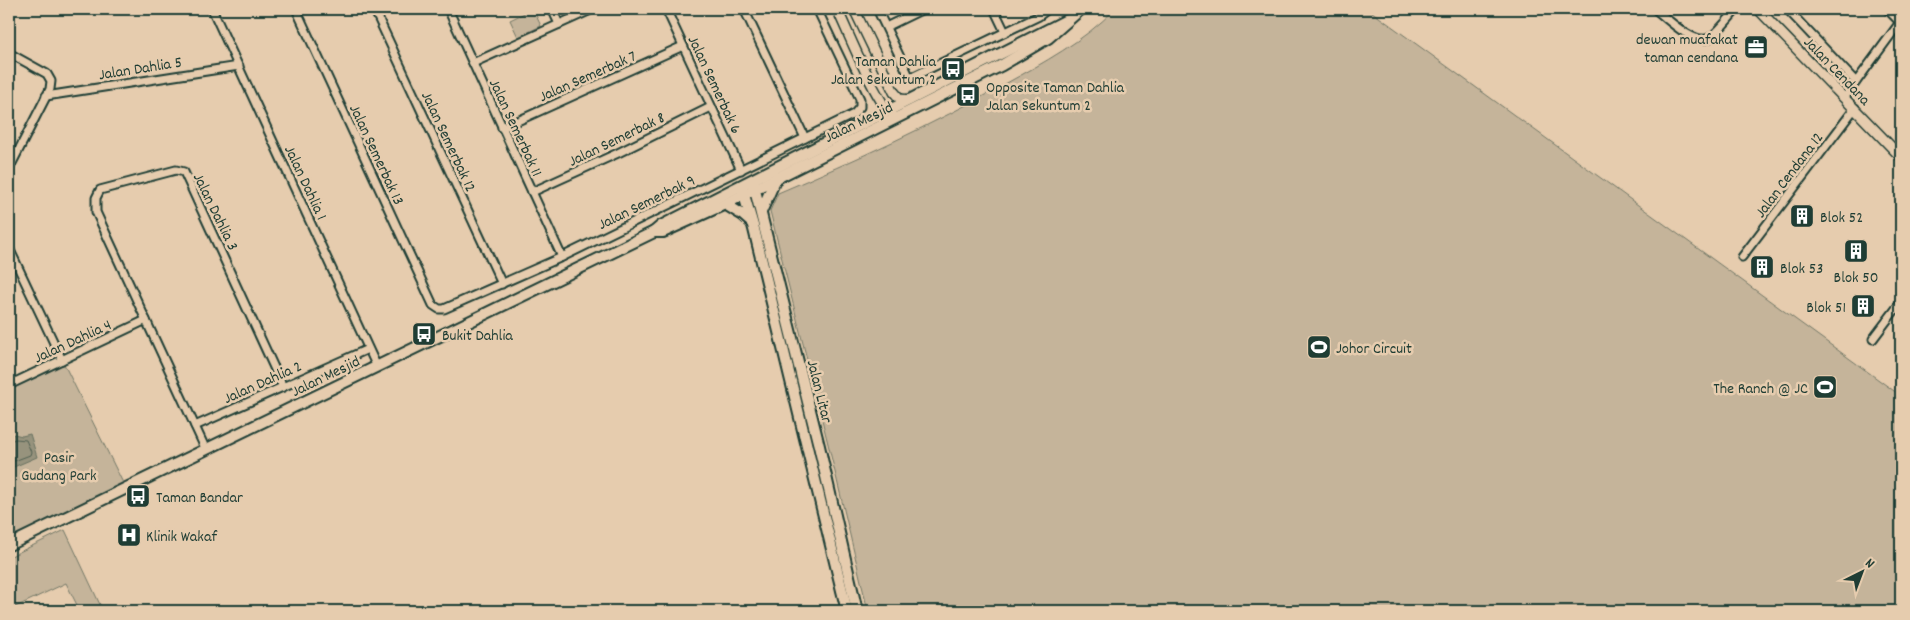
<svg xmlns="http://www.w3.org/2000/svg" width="1910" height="620" font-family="Dekko,sans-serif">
  <rect width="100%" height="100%" fill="#e6ccae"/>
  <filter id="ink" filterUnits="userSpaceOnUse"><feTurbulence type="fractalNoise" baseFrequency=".02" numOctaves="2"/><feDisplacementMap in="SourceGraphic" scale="10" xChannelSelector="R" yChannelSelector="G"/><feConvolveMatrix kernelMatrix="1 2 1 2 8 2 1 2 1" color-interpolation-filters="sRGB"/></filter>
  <g filter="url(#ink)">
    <g fill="#c5b49a" stroke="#727867">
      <path d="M533 9 541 26 518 37 510 20Z"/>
      <path d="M1115 9H1368L1901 396V611H868L836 476 770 211 778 193C856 160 932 125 1005 84 1043 63 1084 41 1115 9Z"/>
      <path d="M62 360 126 489 9 545V385Z"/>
      <path d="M65 530 103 611H80L66 583 9 610V557Z"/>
    </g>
    <path fill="#97937d" stroke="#677160" d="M14 434 22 436 30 434 37 457 9 469V438Z"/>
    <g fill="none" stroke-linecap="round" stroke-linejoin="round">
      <path stroke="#4f5f51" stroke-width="1" d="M9 441 16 439 26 440 31 452 30 455 9 463"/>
      <defs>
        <g id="minor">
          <path d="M212 9 377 367"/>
          <path d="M296 9 433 305 439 309H444L562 257 854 114 860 107V99L817 9"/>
          <path d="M374 9 502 284"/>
          <path d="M448 9 562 257"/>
          <path d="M552 9 559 24"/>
          <path d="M666 9 741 170"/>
          <path d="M744 9 805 138"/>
          <path d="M877 9 910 78 1039 16 1048 9"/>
          <path d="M994 9 1005 32"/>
          <path d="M1655 9C1666 18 1696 48 1711 37 1720 30 1729 18 1737 9"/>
          <path d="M1787 9 1856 82"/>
          <path d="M1887 9 1900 22"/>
          <path d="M890 25 923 9"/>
          <path d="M9 53 47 74 51 81 50 89 9 169"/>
          <path d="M473 63 593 9"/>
          <path d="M46 96 239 66"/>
          <path d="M1845 97 1901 21"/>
          <path d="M502 128 683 46"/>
          <path d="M532 192 618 153 711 107"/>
          <path d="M9 248 62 360"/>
          <path d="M1742 257 1855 108"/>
          <path d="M1873 339 1901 302"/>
          <path d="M9 385 146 320"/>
          <path d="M195 426 368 349"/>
          <path d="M206 450 96 212V198L100 190 176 170 184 172 283 387"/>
        </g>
        <g id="tertiary">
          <path d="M837 9C846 27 878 107 892 114"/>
          <path d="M854 9 894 92 900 99 910 100"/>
          <path d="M1758 9 1901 157"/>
        </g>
        <g id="secondary">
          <path d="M753 182 819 446 857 611"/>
          <path d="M742 188 754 229 847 611"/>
          <path d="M725 204 743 215 751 222"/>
          <path d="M761 212 776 178"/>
          <path d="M654 232H663L725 204 1002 65 1048 38 1081 9"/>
          <path d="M9 545 654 232 661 226 1067 20"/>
        </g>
      </defs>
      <use href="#minor" stroke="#1f3d34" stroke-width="11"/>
      <use href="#tertiary" stroke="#1f3d34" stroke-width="12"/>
      <use href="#secondary" stroke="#1f3d34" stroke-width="14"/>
      <use href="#minor" stroke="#e6ccae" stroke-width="7"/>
      <use href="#tertiary" stroke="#e6ccae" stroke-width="9"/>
      <use href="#secondary" stroke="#e6ccae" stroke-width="10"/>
    </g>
  </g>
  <defs>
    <symbol id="office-square" viewBox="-11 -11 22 22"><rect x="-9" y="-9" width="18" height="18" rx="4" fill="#1f3d34" stroke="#e6ccae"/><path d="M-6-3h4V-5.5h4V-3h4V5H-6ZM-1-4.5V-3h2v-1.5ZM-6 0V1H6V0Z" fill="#fff"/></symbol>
    <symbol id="bus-square" viewBox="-11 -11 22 22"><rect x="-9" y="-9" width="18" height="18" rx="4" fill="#1f3d34" stroke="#e6ccae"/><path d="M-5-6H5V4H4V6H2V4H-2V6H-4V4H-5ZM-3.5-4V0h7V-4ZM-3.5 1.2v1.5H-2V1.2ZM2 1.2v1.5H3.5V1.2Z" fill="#fff"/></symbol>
    <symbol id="building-square" viewBox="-11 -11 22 22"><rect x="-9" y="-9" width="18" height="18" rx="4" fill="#1f3d34" stroke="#e6ccae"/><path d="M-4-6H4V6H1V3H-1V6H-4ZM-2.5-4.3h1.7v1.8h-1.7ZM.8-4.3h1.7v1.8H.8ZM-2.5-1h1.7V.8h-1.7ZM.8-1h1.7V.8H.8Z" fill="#fff"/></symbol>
    <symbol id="stadium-square" viewBox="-11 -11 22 22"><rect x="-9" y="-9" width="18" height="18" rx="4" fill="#1f3d34" stroke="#e6ccae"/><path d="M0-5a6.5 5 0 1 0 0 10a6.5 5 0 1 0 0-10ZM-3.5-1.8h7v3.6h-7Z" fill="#fff"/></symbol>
    <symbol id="hospital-square" viewBox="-11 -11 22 22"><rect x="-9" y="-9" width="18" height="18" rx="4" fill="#1f3d34" stroke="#e6ccae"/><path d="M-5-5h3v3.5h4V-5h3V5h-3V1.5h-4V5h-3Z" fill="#fff"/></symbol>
  </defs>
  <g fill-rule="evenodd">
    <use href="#office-square" x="1742" y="33" width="28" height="28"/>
    <use href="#bus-square" x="939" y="55" width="28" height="28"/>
    <use href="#bus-square" x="954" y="81" width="28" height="28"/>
    <use href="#building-square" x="1788" y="202" width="28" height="28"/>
    <use href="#building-square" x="1842" y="237" width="28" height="28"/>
    <use href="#building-square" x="1748" y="253" width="28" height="28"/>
    <use href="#building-square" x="1849" y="292" width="28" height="28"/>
    <use href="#bus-square" x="410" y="320" width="28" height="28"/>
    <use href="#stadium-square" x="1305" y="333" width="28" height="28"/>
    <use href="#stadium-square" x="1811" y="373" width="28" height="28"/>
    <use href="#bus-square" x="124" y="482" width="28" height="28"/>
    <use href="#hospital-square" x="115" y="521" width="28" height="28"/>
  </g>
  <g text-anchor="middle" stroke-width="5" stroke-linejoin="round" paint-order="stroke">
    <g font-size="16" fill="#1f3d34" stroke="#e6ccae" text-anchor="start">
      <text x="1738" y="44" text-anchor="end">dewan muafakat<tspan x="1738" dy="18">taman cendana</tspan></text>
      <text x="936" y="66" text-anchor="end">Taman Dahlia<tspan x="936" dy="18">Jalan Sekuntum 2</tspan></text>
      <text x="986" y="92">Opposite Taman Dahlia<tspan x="986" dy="18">Jalan Sekuntum 2</tspan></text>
      <text x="1820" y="222">Blok 52</text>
      <text x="1780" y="273">Blok 53</text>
      <text x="1856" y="282" text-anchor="middle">Blok 50</text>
      <text x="1846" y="312" text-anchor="end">Blok 51</text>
      <text x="442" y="340">Bukit Dahlia</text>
      <text x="1336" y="353">Johor Circuit</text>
      <text x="1808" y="393" text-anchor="end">The Ranch @ JC</text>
      <text x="156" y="502">Taman Bandar</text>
      <text x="146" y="541">Klinik Wakaf</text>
    </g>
    <g font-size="16" fill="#1f3d34" stroke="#e6ccae">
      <text transform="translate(140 67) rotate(-9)" y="6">Jalan Dahlia 5</text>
      <text transform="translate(1838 70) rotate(46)" y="6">Jalan Cendana</text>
      <text transform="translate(587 75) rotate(-24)" y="6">Jalan Semerbak 7</text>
      <text transform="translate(716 84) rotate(65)" y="6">Jalan Semerbak 6</text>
      <text transform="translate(858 121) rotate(-26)" y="6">Jalan Mesjid</text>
      <text transform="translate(517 127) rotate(65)" y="6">Jalan Semerbak 11</text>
      <text transform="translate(616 138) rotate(-26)" y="6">Jalan Semerbak 8</text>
      <text transform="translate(450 141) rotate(65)" y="6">Jalan Semerbak 12</text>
      <text transform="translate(378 154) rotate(65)" y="6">Jalan Semerbak 13</text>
      <text transform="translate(1788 174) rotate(-53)" y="6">Jalan Cendana 12</text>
      <text transform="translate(307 182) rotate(65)" y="6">Jalan Dahlia 1</text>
      <text transform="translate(646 201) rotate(-26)" y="6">Jalan Semerbak 9</text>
      <text transform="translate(217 211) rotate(64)" y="6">Jalan Dahlia 3</text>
      <text transform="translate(72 340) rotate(-25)" y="6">Jalan Dahlia 4</text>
      <text transform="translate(325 375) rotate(-26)" y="6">Jalan Mesjid</text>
      <text transform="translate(262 381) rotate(-24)" y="6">Jalan Dahlia 2</text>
      <text transform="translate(821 391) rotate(76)" y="6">Jalan Litar</text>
    </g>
    <g font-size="16" fill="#274339" stroke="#e6ccae">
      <text x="59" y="462">Pasir<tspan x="59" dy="18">Gudang Park</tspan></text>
    </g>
  </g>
  <rect width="1910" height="620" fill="none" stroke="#e6ccae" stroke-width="30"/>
  <rect x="15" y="15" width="1880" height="590" fill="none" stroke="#1f3d34" stroke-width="2" filter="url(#ink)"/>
  <g transform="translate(1862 572) rotate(42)" stroke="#e6ccae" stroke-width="4" paint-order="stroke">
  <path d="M0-4L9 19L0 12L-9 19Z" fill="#1f3d34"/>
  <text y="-8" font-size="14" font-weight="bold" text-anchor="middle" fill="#1f3d34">N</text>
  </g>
</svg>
